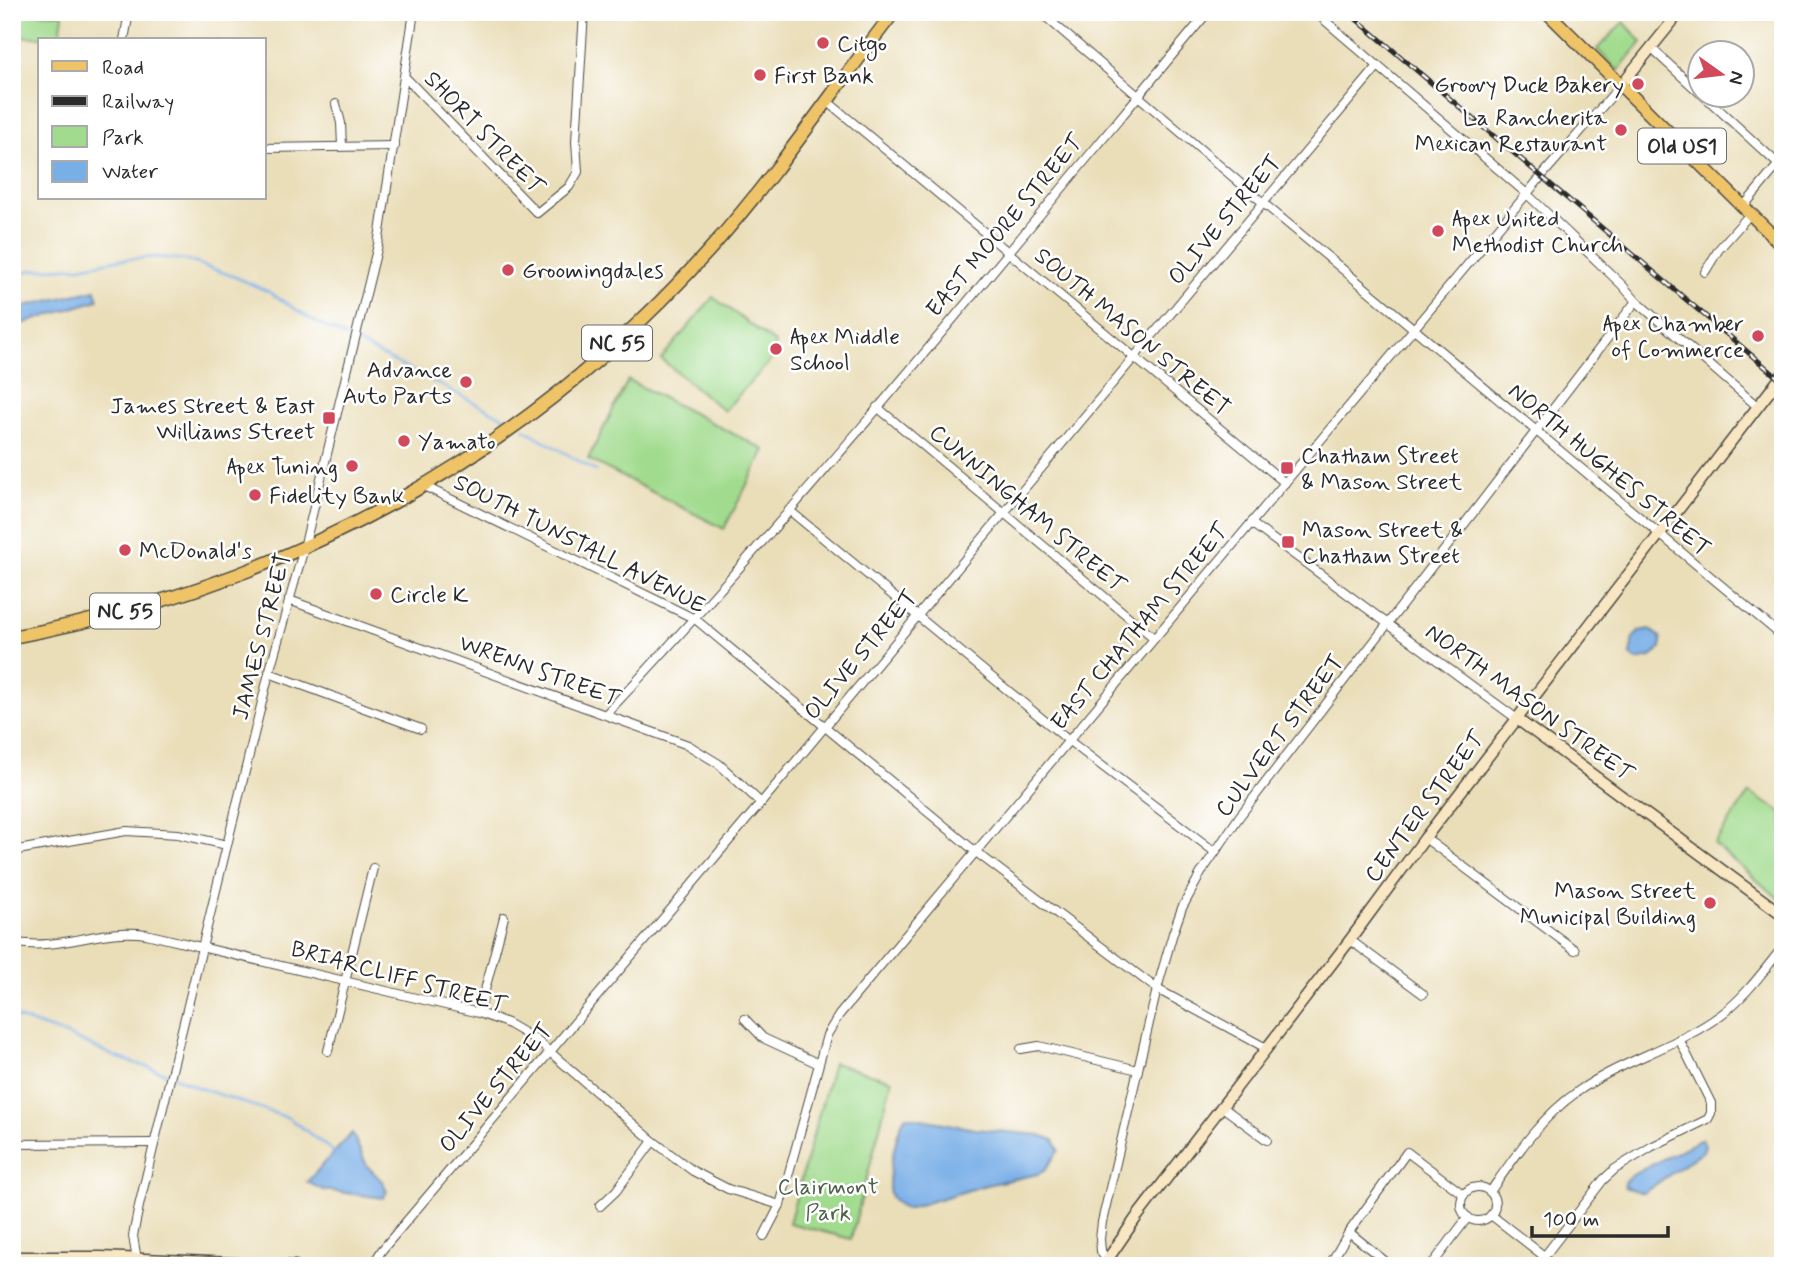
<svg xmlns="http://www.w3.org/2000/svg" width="1795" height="1278" font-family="Mynerve,sans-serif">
  <rect width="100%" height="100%" fill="#fff"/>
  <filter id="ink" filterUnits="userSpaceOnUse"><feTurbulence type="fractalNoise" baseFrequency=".0143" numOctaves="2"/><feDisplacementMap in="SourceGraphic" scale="14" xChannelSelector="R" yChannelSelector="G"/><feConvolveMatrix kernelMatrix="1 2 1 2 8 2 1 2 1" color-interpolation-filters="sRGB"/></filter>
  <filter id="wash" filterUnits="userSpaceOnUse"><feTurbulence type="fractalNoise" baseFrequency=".00686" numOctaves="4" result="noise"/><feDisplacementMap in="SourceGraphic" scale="28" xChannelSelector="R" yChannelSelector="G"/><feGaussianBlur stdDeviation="1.57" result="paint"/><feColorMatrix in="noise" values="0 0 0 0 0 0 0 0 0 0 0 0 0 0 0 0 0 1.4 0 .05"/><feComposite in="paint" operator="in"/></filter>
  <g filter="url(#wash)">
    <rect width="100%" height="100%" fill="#eadeb9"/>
    <g fill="#a1db8e" stroke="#66835c" stroke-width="2">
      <path d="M12 12 63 14 60 37H12Z"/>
      <path d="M1624 22 1642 42 1618 71 1597 49Z"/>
      <path d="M713 297 775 343 776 355 724 411 661 359Z"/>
      <path d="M628 380 765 450 724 529 588 459Z"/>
      <path d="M1749 793 1783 813V902L1714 844Z"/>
      <path d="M833 1063 892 1080 851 1239 789 1223Z"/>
    </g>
    <g fill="#79afe7" stroke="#526d89" stroke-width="2">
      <path d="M96 290 98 300 12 327V309Z"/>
      <path d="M1649 629 1661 638V648L1651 657 1637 660 1630 655 1633 638 1640 631Z"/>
      <path d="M906 1116 975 1129 1040 1135 1054 1140 1059 1150 1045 1170 1038 1174 986 1185 906 1209C900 1206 892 1201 890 1194 886 1181 897 1126 906 1116Z"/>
      <path d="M352 1133 367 1166 383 1182 387 1192 383 1198 323 1190 307 1182Z"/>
      <path d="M1702 1139 1705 1146 1703 1151 1649 1189 1643 1193 1624 1187V1182L1634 1174Z"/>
    </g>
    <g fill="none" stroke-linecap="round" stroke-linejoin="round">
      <g stroke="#79afe7" stroke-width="2.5">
        <path d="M12 276 32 270 80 267 117 260 155 257 187 260 233 276 269 292 312 320 509 420"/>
        <path d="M524 429 596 471"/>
        <path d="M12 1016 67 1035 116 1057 169 1074 194 1086 289 1118 335 1153"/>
      </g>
    </g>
  </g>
  <g filter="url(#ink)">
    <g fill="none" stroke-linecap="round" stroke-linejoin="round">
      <defs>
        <g id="street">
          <path d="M1040 12 1268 207 1783 637"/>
          <path d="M1315 12 1527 194 1622 285 1636 301 1757 406"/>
          <path d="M124 40 129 12"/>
          <path d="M1651 48 1700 93"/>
          <path d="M405 77 537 213 569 187 578 172 576 141 584 12"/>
          <path d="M1702 94 1778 164"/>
          <path d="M827 101 1285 483"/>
          <path d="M336 104 341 123 342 146"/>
          <path d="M264 148 395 146"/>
          <path d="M1743 207 1783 159"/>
          <path d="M1705 272 1719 249 1750 214"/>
          <path d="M877 407 1154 638"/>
          <path d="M424 486 695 619 976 852 1157 989 1266 1048"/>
          <path d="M789 510 1068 740 1215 852"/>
          <path d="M1251 523 1517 719"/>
          <path d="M289 600 688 745 719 764 761 803"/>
          <path d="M269 673 421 729"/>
          <path d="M606 714C817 489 1011 249 1208 12"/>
          <path d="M1425 838 1575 950"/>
          <path d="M12 851 126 831 178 834 227 845"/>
          <path d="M1350 940 1423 994"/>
          <path d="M12 942C60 952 99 927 146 934L479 1013 507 1023 536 1040 653 1141 693 1171 728 1189 780 1205"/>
          <path d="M479 1013 504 917"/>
          <path d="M745 1019 763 1038 819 1064"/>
          <path d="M1021 1049 1039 1046 1138 1070"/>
          <path d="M328 1051 373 868"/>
          <path d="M1221 1106 1267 1140"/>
          <path d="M12 1144 154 1143"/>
          <circle cx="1478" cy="1204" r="17"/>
          <path d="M1490 1192C1516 1155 1540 1118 1577 1092 1622 1060 1678 1047 1722 1014 1746 996 1764 970 1783 947"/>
          <path d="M600 1206 616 1191 653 1141"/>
          <path d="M1491 1215 1544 1256"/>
          <path d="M1349 1232 1391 1266"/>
          <path d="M764 1236 780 1205 827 1035 839 1015 1546 171 1621 85"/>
          <path d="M1106 1260 1101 1251 1100 1239 1102 1222 1157 989 1173 933 1182 908 1201 873 1239 817 1636 301"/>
          <path d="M138 1266 133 1236 139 1206 269 673 304 548 378 245 414 12"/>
          <path d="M372 1266 382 1250 761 803 1378 66"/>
          <path d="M1329 1266 1349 1232 1407 1152 1464 1195"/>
          <path d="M1431 1266 1468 1217"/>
          <path d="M1537 1266 1603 1180 1615 1169 1651 1147 1708 1119 1711 1113V1103L1679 1039"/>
        </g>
        <g id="secondary">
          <path d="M1621 85 1680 12"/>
          <path d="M1517 719 1783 915"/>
          <path d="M12 1257H101L295 1266"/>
          <path d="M1103 1266 1136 1218 1350 940 1425 838 1783 374"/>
        </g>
        <g id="primary">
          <path d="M1547 12 1783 246"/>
          <path d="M12 637C288 586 525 457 712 247 778 173 833 90 894 12"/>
        </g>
      </defs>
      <use href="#street" stroke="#484640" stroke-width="10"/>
      <use href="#secondary" stroke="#484640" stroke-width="13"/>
      <use href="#primary" stroke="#484640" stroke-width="15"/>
      <use href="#street" stroke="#fff" stroke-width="8"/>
      <use href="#secondary" stroke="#f9e7c3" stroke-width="10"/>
      <use href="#primary" stroke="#efc469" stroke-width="12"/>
      <defs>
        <path id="rail" d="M1348 12 1783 382"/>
      </defs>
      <use href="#rail" stroke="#2b2b2b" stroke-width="5"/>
      <use href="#rail" stroke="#fff" stroke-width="2.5" stroke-dasharray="8" stroke-linecap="butt"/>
    </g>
  </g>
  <g fill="#d1495b" stroke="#fff" stroke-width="2.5">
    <circle cx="823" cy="43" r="7"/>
    <circle cx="760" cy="75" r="7"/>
    <circle cx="1638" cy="84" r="7"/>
    <circle cx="1621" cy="130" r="7"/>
    <circle cx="1438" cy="231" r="7"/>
    <circle cx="508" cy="270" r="7"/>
    <circle cx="1758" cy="336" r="7"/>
    <circle cx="776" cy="349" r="7"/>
    <circle cx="466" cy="382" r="7"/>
    <rect x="322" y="411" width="14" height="14" rx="3.5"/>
    <circle cx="404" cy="441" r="7"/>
    <circle cx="352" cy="466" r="7"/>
    <rect x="1280" y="461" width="14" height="14" rx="3.5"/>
    <circle cx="255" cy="495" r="7"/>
    <rect x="1281" y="535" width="14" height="14" rx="3.5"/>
    <circle cx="125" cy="550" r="7"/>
    <circle cx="376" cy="594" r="7"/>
    <circle cx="1710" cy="903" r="7"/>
  </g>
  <g text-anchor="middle" stroke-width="5" stroke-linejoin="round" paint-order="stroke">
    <g fill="#fff" stroke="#6b6b6b" stroke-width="2">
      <rect x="1638" y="128.5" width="88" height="35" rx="5"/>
      <rect x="582" y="325.5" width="70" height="35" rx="5"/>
      <rect x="90" y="593.5" width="70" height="35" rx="5"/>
    </g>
    <g font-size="21" font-weight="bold" fill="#2b2b2b">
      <text x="1682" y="153">Old US1</text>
      <text x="617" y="350">NC 55</text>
      <text x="125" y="618">NC 55</text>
    </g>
    <g font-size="23" fill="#2b2b2b" stroke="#fff" text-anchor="start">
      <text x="837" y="51">Citgo</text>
      <text x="774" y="83">First Bank</text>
      <text x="1624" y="92" text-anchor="end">Groovy Duck Bakery</text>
      <text x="1607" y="125" text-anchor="end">La Rancherita<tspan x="1607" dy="26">Mexican Restaurant</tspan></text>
      <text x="1452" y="226">Apex United<tspan x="1452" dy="26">Methodist Church</tspan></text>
      <text x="522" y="278">Groomingdales</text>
      <text x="1744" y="331" text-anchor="end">Apex Chamber<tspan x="1744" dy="26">of Commerce</tspan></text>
      <text x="790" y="344">Apex Middle<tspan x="790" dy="26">School</tspan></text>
      <text x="452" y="377" text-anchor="end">Advance<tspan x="452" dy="26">Auto Parts</tspan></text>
      <text x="315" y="413" text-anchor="end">James Street &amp; East<tspan x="315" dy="26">Williams Street</tspan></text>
      <text x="418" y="449">Yamato</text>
      <text x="1301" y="463">Chatham Street<tspan x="1301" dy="26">&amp; Mason Street</tspan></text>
      <text x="338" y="474" text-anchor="end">Apex Tuning</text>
      <text x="269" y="503">Fidelity Bank</text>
      <text x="1302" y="537">Mason Street &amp;<tspan x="1302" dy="26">Chatham Street</tspan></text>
      <text x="139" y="558">McDonald's</text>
      <text x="390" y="602">Circle K</text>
      <text x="1696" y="898" text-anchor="end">Mason Street<tspan x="1696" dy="26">Municipal Building</tspan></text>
    </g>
    <g font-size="23" fill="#2b2b2b" stroke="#fff">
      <text transform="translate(485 132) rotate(46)" y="8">SHORT STREET</text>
      <text transform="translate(1224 219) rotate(-50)" y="8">OLIVE STREET</text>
      <text transform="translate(1004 225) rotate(-50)" y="8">EAST MOORE STREET</text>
      <text transform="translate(1133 331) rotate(40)" y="8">SOUTH MASON STREET</text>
      <text transform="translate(1610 469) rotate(40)" y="8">NORTH HUGHES STREET</text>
      <text transform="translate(1028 508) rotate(40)" y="8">CUNNINGHAM STREET</text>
      <text transform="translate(580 543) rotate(27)" y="8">SOUTH TUNSTALL AVENUE</text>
      <text transform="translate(1139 626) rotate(-50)" y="8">EAST CHATHAM STREET</text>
      <text transform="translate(261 636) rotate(-75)" y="8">JAMES STREET</text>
      <text transform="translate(860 654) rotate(-50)" y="8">OLIVE STREET</text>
      <text transform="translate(540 670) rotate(20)" y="8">WRENN STREET</text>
      <text transform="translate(1530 702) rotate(36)" y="8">NORTH MASON STREET</text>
      <text transform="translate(1279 735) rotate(-53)" y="8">CULVERT STREET</text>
      <text transform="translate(1424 806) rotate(-53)" y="8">CENTER STREET</text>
      <text transform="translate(399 976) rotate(15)" y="8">BRIARCLIFF STREET</text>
      <text transform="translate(495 1087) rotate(-50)" y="8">OLIVE STREET</text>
    </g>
    <g font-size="23" fill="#4e6049" stroke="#fff">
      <text x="828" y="1194">Clairmont<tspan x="828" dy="26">Park</tspan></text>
    </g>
  </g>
  <rect width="1795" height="1278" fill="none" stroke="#fff" stroke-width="42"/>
  <rect x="38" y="38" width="228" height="161" fill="#ffffff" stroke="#aaaaaa" stroke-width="2"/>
  <rect x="52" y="61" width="35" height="10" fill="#efc469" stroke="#aaaaaa" stroke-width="2"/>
  <text x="102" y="74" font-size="21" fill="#2b2b2b">Road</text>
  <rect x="52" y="96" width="35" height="10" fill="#2b2b2b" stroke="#aaaaaa" stroke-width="2"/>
  <text x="102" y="108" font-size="21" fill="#2b2b2b">Railway</text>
  <rect x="52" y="126" width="35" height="21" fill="#a1db8e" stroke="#aaaaaa" stroke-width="2"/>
  <text x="102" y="144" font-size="21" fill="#2b2b2b">Park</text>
  <rect x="52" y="161" width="35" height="21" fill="#79afe7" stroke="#aaaaaa" stroke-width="2"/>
  <text x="102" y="178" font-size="21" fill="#2b2b2b">Water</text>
  <g transform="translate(1721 74) rotate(104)"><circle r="33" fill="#ffffff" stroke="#aaaaaa" stroke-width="2"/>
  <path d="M0-5L12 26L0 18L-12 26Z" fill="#d1495b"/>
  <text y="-10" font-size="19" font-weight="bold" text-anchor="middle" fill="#2b2b2b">N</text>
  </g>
  <path d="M1532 1226v10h136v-10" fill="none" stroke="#2b2b2b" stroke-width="3.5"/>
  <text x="1543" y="1226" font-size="21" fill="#2b2b2b" stroke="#ffffff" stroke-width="5" paint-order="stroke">100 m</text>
</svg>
